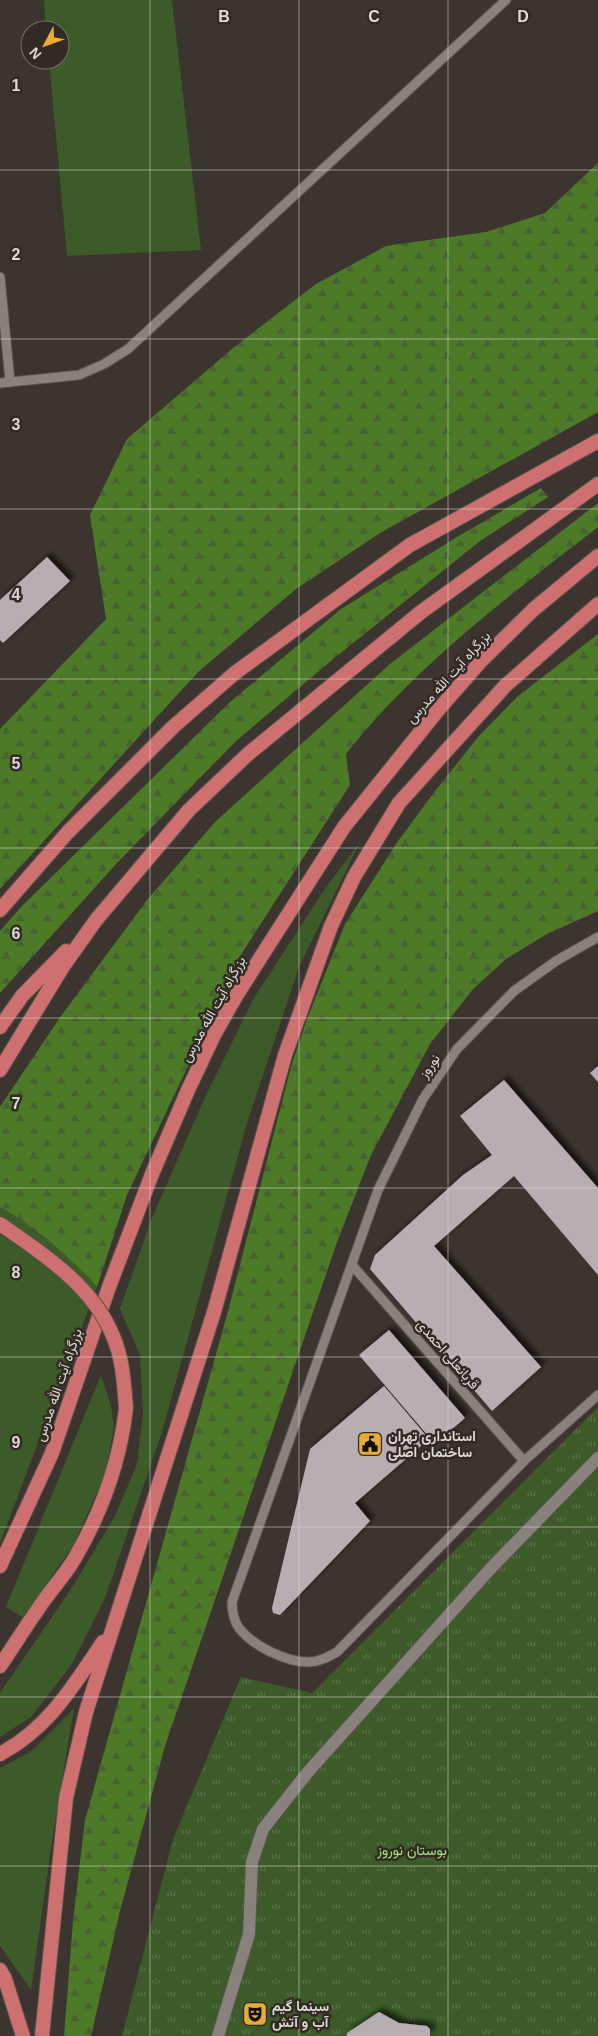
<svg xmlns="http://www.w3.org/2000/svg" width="598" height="2036" font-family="Arial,Vazirmatn,sans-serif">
  <defs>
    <pattern id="forest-firs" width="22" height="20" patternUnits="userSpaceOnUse" patternTransform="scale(1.25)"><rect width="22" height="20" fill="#4c7a27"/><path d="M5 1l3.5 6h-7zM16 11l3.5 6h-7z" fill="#486032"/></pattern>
    <pattern id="park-tufts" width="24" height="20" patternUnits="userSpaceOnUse" patternTransform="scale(1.25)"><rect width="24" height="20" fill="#3d5b28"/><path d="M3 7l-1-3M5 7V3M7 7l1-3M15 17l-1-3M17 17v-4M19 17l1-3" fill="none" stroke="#597246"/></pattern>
    <filter id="shadow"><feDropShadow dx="4.5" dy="-4.5" stdDeviation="2.5" flood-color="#0009"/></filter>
  </defs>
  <rect width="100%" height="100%" fill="#3c352f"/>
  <g fill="#3d5b28">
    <path d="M44 0H172L201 250 67 256 49 60H60V30H46Z"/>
    <path d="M360 842 299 967 247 1123 162 1432 105 1598 72 1664 31 1717 0 1737V1693L73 1586 115 1516 137 1464 143 1414 140 1355 120 1309 152 1218 206 1095 254 998 324 890Z"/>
    <path d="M0 1207C37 1228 69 1256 97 1287L0 1543Z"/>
    <path d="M101 1375 111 1406 114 1427 105 1474 73 1546 23 1617 6 1607Z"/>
    <path d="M74 1709 54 1827 31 1990 0 1946V1768L32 1751Z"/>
  </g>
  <g fill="url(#forest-firs)">
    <path d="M598 163V412L380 533 296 589 198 672 0 889V729L106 619 90 515 127 439 233 348 316 284 386 246 486 232 545 213Z"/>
    <path d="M541 488 548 497 480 541 337 656 236 741 116 864 0 993V931L21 907 230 702 341 609 457 537Z"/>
    <path d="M598 503V527C509 596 416 665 346 754L350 785 240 956 127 1195 97 1287C69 1256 37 1228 0 1207V1107L61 1016 147 900 216 821 390 664Z"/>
    <path d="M598 634V911L547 934 506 959 473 989 430 1044 371 1155 337 1242 165 1746 120 1911 91 2036H64L73 1921 85 1820 227 1315 291 1067 307 1019 345 924 396 844 432 795 478 737 517 697Z"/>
  </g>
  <path fill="url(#park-tufts)" d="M598 1407V2036H122L173 1839 241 1677 312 1693Z"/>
  <g fill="#b8adb2" filter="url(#shadow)">
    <path d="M47 557 70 581 3 643 0 640V600Z"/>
    <path d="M598 1066V1082L590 1073Z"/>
    <path d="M504 1080 598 1188V1275L514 1176 434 1246 541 1367 492 1411 370 1269 375 1255 463 1175 492 1155 460 1116Z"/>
    <path d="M389 1330 465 1418 435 1444 359 1355Z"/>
    <path d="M384 1386 429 1439 355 1503 370 1521 280 1615 273 1613 272 1608 310 1449Z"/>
    <path d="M379 2012 399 2023 427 2026 430 2029V2036H347V2033Z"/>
  </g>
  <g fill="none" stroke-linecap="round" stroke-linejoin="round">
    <defs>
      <g id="service">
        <path d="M0 277 10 382"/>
        <path d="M0 383 79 375 104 364 128 349 506 0"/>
        <path d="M598 937 556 961 514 991 457 1049 423 1099 378 1190 232 1602C232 1611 234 1621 239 1628 253 1646 286 1662 308 1662 319 1662 328 1657 337 1652L524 1461 598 1395"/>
        <path d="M352 1265 524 1461"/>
      </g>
      <path id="pedestrian" d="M218 2036 249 1934 252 1862 263 1829 307 1773 491 1568 598 1458"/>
      <g id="trunk">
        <path d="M0 910 68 832 174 726 235 673 410 545 598 441"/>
        <path d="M0 1027 22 996 66 951"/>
        <path d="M0 1070 62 968 96 920 189 810 248 754 421 612 598 484"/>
        <path d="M0 1566 52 1453 109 1287 152 1174 188 1090 214 1035 236 996 344 827 438 710 481 661 534 609 598 556"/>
        <path d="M0 1666C15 1644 29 1621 45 1599 55 1585 68 1571 76 1556 103 1509 120 1461 126 1408"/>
        <path d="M0 1754C49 1728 73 1686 103 1642"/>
        <path d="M0 1970 5 1979 23 2036"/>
        <path d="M42 2036 66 1798 86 1712 214 1312 285 1055 331 926 354 877 399 803 505 686 598 604"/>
      </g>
    </defs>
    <use href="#service" stroke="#57524c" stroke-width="11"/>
    <use href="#pedestrian" stroke="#57524c" stroke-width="14"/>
    <use href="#trunk" stroke="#57524c" stroke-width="16"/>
    <use href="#service" stroke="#89817b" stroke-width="9"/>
    <use href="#pedestrian" stroke="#89817b" stroke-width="12"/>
    <use href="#trunk" stroke="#ce706f" stroke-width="14"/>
    <defs>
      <path id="trunk-bridge" d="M0 1224C42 1253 93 1286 113 1336 123 1359 124 1384 126 1408"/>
    </defs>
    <use href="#trunk-bridge" stroke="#57524c" stroke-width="16" stroke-linecap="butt"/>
    <use href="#trunk-bridge" stroke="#ce706f" stroke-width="14"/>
  </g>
  <path fill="none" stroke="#dedad6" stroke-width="1" stroke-opacity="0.55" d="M150 0V2036M299 0V2036M448 0V2036M0 170H598M0 339H598M0 509H598M0 679H598M0 848H598M0 1018H598M0 1188H598M0 1357H598M0 1527H598M0 1697H598M0 1866H598"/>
  <defs>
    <symbol id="civic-square" viewBox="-11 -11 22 22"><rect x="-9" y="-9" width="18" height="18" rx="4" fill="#e7ac36" stroke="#322b25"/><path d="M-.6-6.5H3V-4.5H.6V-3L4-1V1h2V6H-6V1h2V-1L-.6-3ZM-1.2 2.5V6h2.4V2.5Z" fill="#111"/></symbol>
    <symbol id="theatre-square" viewBox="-11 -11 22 22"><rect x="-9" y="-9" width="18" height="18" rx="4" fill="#e7ac36" stroke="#322b25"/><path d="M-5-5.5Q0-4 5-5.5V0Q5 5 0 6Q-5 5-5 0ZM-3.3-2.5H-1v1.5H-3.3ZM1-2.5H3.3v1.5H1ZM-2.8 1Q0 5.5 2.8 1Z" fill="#111"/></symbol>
  </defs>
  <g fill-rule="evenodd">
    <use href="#civic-square" x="356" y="1430" width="28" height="28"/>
    <use href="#theatre-square" x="241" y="2000" width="28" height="28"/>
  </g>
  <g text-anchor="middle" stroke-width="5" stroke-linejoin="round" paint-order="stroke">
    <g font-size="14" fill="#dedad6" stroke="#322b25">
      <text transform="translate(448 677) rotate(-48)" y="5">بزرگراه آیت الله مدرس</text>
      <text transform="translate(213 1009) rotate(-61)" y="5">بزرگراه آیت الله مدرس</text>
      <text transform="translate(429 1066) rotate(-56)" y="5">نوروز</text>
      <text transform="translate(448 1354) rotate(49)" y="5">قربانعلی احمدی</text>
      <text transform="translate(58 1385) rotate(-71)" y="5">بزرگراه آیت الله مدرس</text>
    </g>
    <g font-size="14" font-weight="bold" fill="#dedad6" stroke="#322b25" text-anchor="start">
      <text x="388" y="1441">استانداری تهران<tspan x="388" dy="16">ساختمان اصلی</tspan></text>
      <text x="272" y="2011">سینما گیم<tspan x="272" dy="16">آب و آتش</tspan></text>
    </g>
    <g font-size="14" fill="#a3e277" stroke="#322b25">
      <text x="412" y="1855">بوستان نوروز</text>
    </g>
  </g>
  <g font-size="16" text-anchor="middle" font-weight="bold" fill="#dedad6" stroke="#322b25" stroke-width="5" stroke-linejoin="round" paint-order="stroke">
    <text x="224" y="22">B</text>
    <text x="374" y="22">C</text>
    <text x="523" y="22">D</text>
    <text x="16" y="91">1</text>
    <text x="16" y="260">2</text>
    <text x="16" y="430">3</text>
    <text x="16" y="600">4</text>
    <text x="16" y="769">5</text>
    <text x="16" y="939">6</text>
    <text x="16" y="1109">7</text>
    <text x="16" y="1278">8</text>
    <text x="16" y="1448">9</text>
  </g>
  <g transform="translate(45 45) rotate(229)"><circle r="24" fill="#322b25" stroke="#77716c"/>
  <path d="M0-4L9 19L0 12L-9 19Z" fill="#e7ac36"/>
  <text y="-8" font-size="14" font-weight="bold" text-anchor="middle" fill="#dedad6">N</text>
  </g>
</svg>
